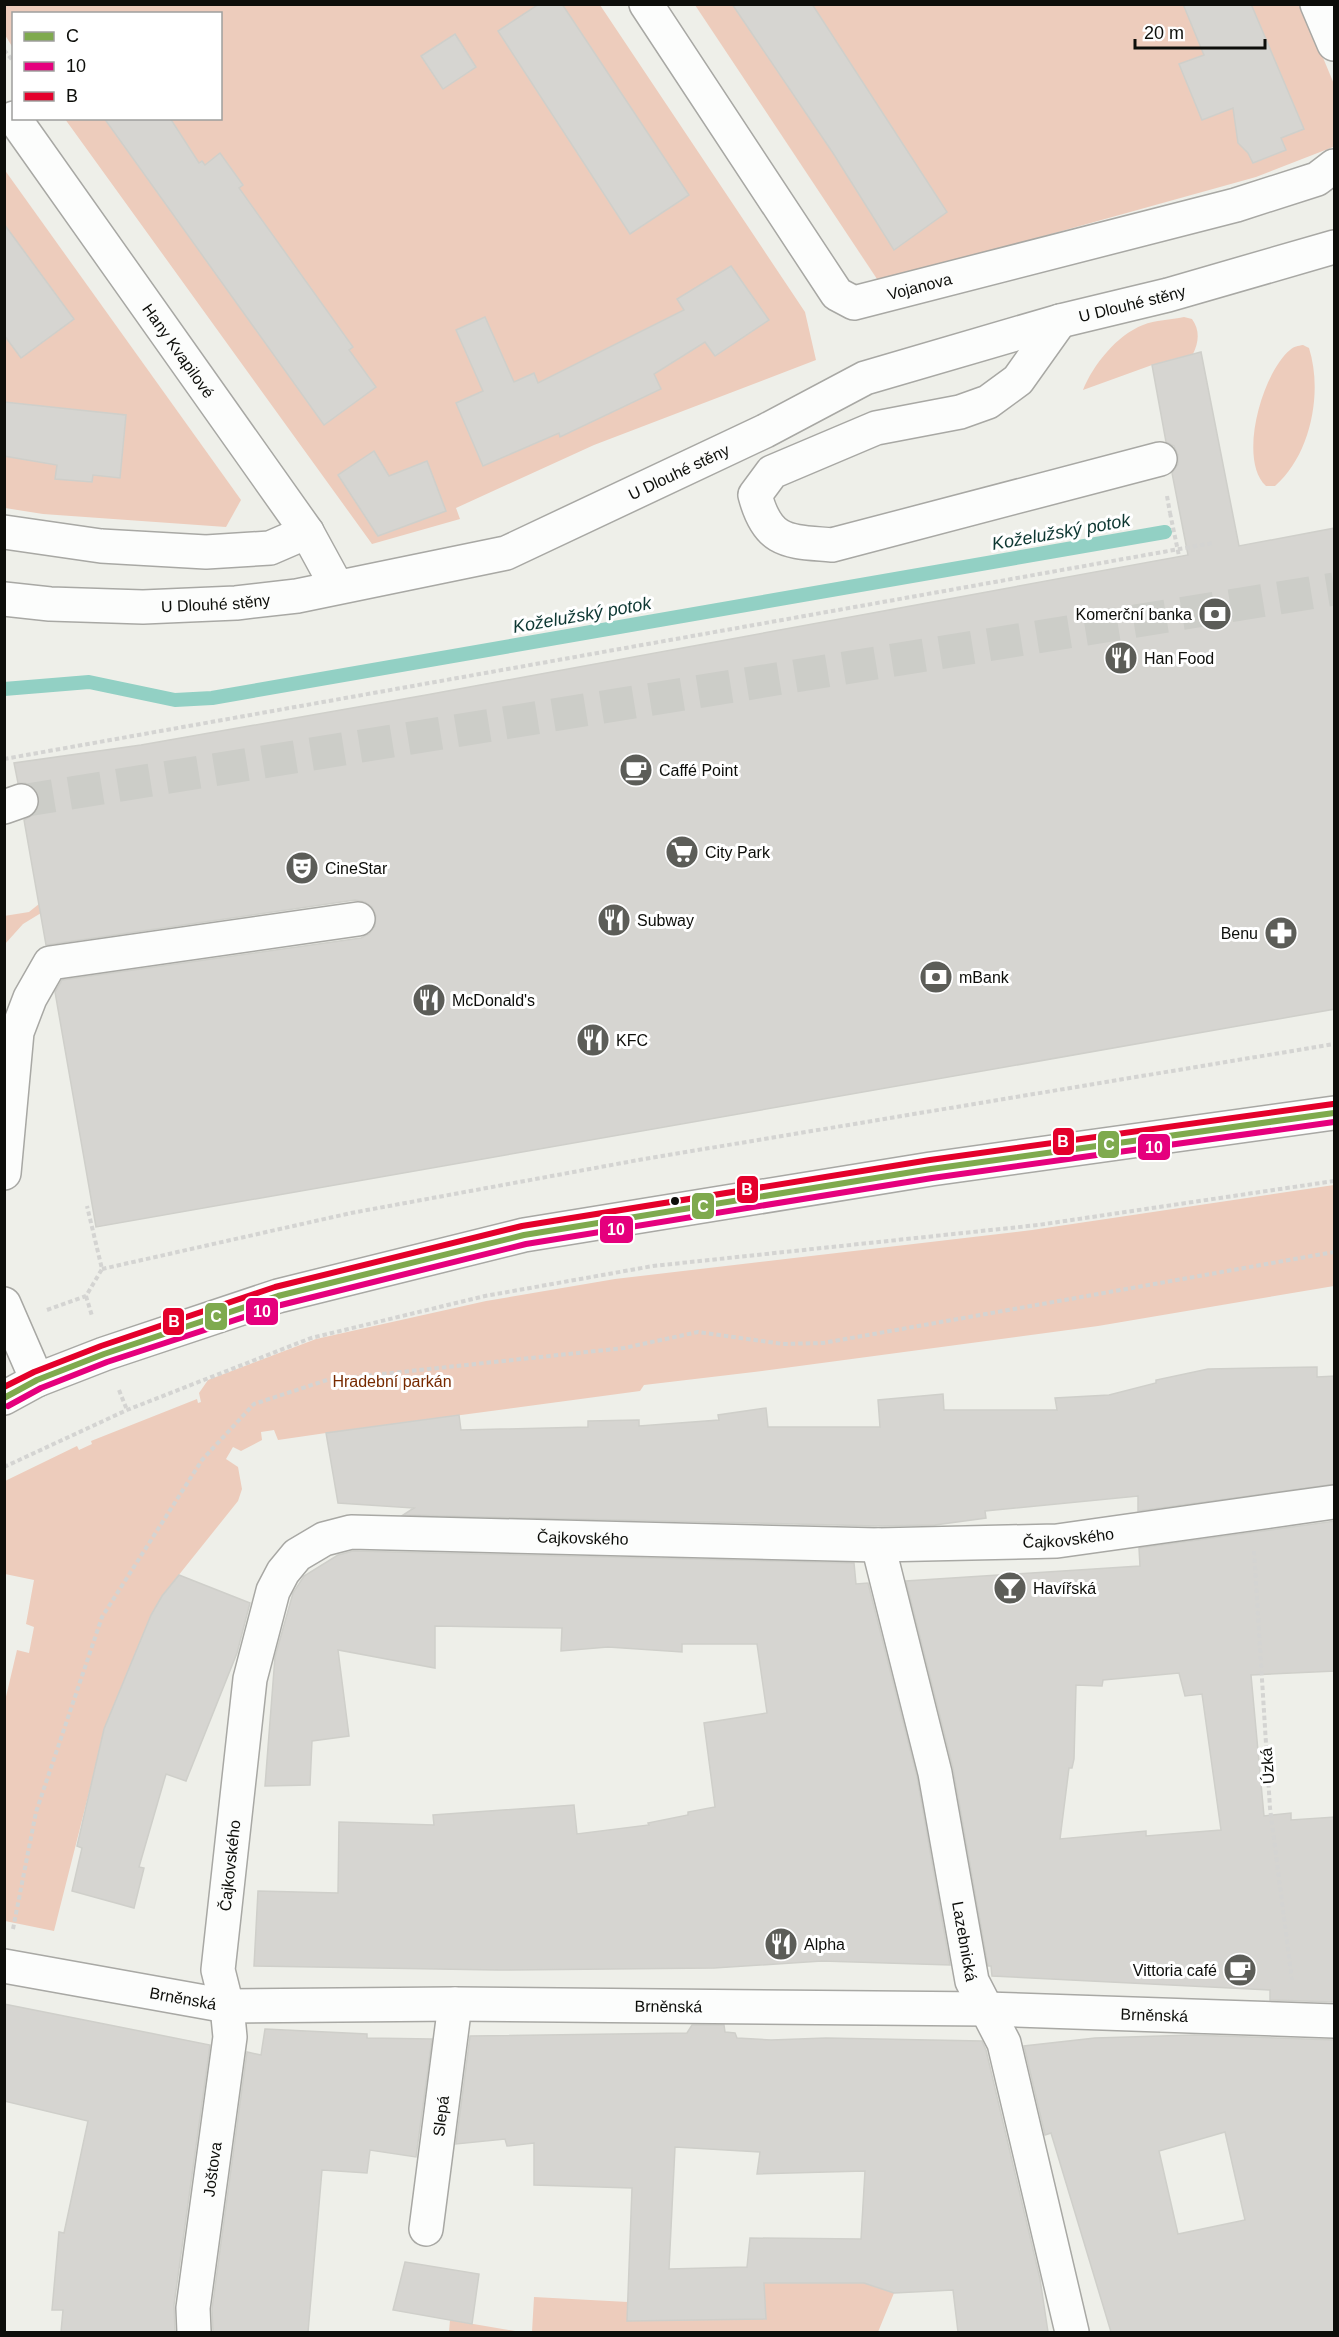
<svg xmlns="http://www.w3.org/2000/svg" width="1339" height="2337" font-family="Helvetica,sans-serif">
  <rect width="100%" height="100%" fill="#eeefe9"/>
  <g fill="#edccbc">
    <path d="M4 5H600L805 312 816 360 594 445 456 508 460 519 372 544 65 119 220 118V14H14L13 48 5 35Z"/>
    <path d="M695 5H1301L1334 84V144L1333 147 1256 177 879 282Z"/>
    <path d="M4 169 241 500 226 527 43 514 5 508Z"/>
    <path d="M1184 317 1192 319C1200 330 1199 342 1193 354L1152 365 1083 390C1093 365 1117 335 1143 325 1155 320 1171 320 1184 317Z"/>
    <path d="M1303 345 1309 348C1323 392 1311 455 1275 486H1266C1237 459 1263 372 1290 350 1294 346 1298 346 1303 345Z"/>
    <path d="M39 904 41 913 23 924 5 944 4 916 29 912Z"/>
    <path d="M1334 1185V1286L1098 1326 754 1372 644 1385 640 1391 326 1433 278 1440 274 1430 261 1432 262 1440 241 1451 233 1447 226 1459 238 1467 242 1489 238 1501 162 1596 151 1615 101 1745 54 1931 5 1921V1701L17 1650 29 1653 34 1627 26 1624 34 1580 5 1574V1481L77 1446 79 1450 92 1444 91 1441 197 1399 198 1403 201 1402 199 1393 208 1380 316 1339 486 1301 615 1279 1032 1230Z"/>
    <path d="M764 2283H864L894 2293 878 2332H532L534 2297 628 2302V2321L766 2319Z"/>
    <path d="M450 2320 521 2332H449Z"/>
  </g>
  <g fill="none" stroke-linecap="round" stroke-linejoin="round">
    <path stroke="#92d0c4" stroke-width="14" d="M4 689 89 682 175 700 212 698 1165 532"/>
  </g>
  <g fill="#d6d5d1" stroke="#cfcfca" stroke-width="1.5" fill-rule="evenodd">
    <path d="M539 4H562L689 195 630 234 498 31Z"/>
    <path d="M732 4H812L947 212 894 250 833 153Z"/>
    <path d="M1183 4H1251L1304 129 1281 138 1286 150 1253 163 1248 153 1238 143 1233 108 1202 120 1179 64 1204 55Z"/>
    <path d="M455 34 476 67 443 89 421 56Z"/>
    <path d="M104 118H170L199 163 202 161 205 165 220 153 243 185 239 188 353 347 349 350 376 387 324 425Z"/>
    <path d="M4 224 74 319 21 358 4 335Z"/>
    <path d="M731 266 769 320 715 356 705 342 654 374 661 389 560 437 559 433 483 466 456 403 483 391 456 330 485 317 514 382 534 373 538 383 684 310 677 299Z"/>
    <path d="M1201 352 1239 546 1335 528V1009L96 1227 55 992 62 980 361 938 369 934 375 926 376 916 372 907 365 902 355 900 46 945 24 820 36 813 39 805V795L33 786 25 783H18L14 763 141 745 426 695 1188 555 1172 473 1178 464V455L1174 446 1166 442 1152 365Z"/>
    <path d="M4 402 126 415 120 478 93 475 92 482 55 479 57 465 4 456Z"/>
    <path d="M374 451 389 476 427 461 446 511 378 536 338 475Z"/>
    <path d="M1317 1367V1377L1335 1376V1484L1138 1511V1496L985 1511 986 1518 935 1525 878 1526 403 1515 414 1508 338 1503 326 1433 459 1415 461 1430 588 1427V1421L639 1420V1426L719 1420 718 1415 766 1408 768 1427H880L878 1400 943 1394 944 1410H1057L1055 1398 1109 1395 1156 1383V1380L1208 1369Z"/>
    <path d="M1335 1521V1671L1251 1675 1264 1816 1291 1813V1820L1335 1817V2002L1270 2000V1990L992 1976 991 1966H988L953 1768 906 1581 1140 1566 1139 1548ZM1179 1673 1185 1696 1202 1694 1221 1830 1146 1836V1831L1060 1839 1069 1768H1072L1074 1759 1076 1685 1102 1686 1103 1680Z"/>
    <path d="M353 1551 854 1563 856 1584 868 1583 917 1777 950 1965 822 1961 714 1968 498 1970 254 1966 258 1891 338 1893 339 1822 434 1825 433 1815 574 1805 577 1834 649 1825 648 1823 688 1815V1812L715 1807 704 1723 767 1713 757 1644H682V1652L608 1647 561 1651 562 1628 435 1626V1668L338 1650 349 1736 312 1741 310 1785 265 1786 275 1657 293 1593 304 1576 338 1555Z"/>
    <path d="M179 1575 250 1603 237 1653 186 1781 166 1774 139 1867 144 1868 134 1908 72 1891 82 1848 77 1846 104 1729 151 1615 162 1596Z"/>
    <path d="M4 2004 210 2045 174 2305 175 2332H61L63 2310H52L59 2232 64 2233 88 2121 4 2101Z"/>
    <path d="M692 2025H724L725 2032 735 2033 737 2038 771 2040 826 2038 982 2041 986 2050 1040 2279 1048 2332H958L953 2290 894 2293 864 2283H764L766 2319 627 2321 632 2188 534 2185V2143L507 2146 505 2139 456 2144 470 2036 687 2033ZM675 2147 760 2152 757 2174 865 2171 861 2239 750 2238 747 2267 669 2269Z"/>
    <path d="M265 2029 367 2034V2038L432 2039 416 2157 370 2150 367 2173 322 2170 308 2332H213L212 2309 247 2052 261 2055Z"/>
    <path d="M1194 2035 1335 2040V2332H1111L1051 2133 1045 2135 1024 2046 1095 2038ZM1225 2132 1245 2220 1178 2234 1159 2151Z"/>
    <path d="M405 2262 479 2274 472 2324 393 2310Z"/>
  </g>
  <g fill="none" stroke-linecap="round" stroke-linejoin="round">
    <path stroke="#cccdc8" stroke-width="33" stroke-dasharray="33 16" stroke-linecap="butt" d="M21 801 1334 589"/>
    <defs>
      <g id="minor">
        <path id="s1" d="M646 4 837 294 854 303 1236 205 1317 179 1334 166"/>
        <path d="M1317 4 1334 44"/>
        <path id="s2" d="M14 118 307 532 337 587"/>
        <path d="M1060 321 1018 380 988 402 960 412 876 428 772 472 755 495C768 544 788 541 832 545L1160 459"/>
        <path d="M4 532 101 546 206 552 270 548 307 532"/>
        <path id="s3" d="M4 599 50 604 143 607 236 603 297 596 506 553 765 431 865 378 1060 321 1168 295 1334 247"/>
        <path d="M4 807 21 801"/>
        <path d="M4 1173 17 1032 30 998 50 963 358 919"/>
        <path d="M4 1304 37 1380"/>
        <path id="s4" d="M878 1545 935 1773 972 1981 1004 2043 1072 2332"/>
        <path id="s5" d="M4 1966 227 2006 455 2004 986 2009 1334 2021"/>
        <path id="s6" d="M426 2229 455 2004"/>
        <path id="s7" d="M194 2332 193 2308 230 2037 227 2006 218 1970 250 1679 273 1591 283 1572 297 1555 324 1539 351 1532 878 1545 1057 1541 1334 1502"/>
      </g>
      <path id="major" d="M4 1398 37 1380 104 1354 278 1296 524 1235 931 1169 1334 1113"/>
    </defs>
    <use href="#minor" stroke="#a8a8a4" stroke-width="36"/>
    <use href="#major" stroke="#a8a8a4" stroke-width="36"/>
    <g stroke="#d4d4d2" stroke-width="4" stroke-dasharray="4.5 3" stroke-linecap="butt">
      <path d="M4 50 14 62"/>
      <path d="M1167 496 1170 513"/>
      <path d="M4 759 1213 543"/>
      <path d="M102 1269 351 1213 644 1159 1334 1044"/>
      <path d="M86 1296 92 1316"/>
      <path d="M47 1310 86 1296 102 1269 87 1206"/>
      <path d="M119 1390 127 1410"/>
      <path d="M4 1467 127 1410 311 1338 485 1296 653 1266 1038 1225 1334 1181"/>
      <path d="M1254 1551 1270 1808 1292 1980"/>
      <path d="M13 1929 36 1812 102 1617 202 1460 254 1404 327 1380 624 1348 698 1332 783 1344 823 1343 1334 1252"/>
    </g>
    <use href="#minor" stroke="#fcfdfc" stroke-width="33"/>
    <use href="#major" stroke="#fcfdfc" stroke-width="33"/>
    <path stroke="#d4d4d2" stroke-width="4" stroke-dasharray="4.5 3" stroke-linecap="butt" d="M1170 513 1179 556"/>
    <defs>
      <path id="bus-1" d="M4 1398 37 1380 104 1354 278 1296 524 1235 931 1169 1334 1113"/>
      <path id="bus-2" d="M8 1406 41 1388 107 1362 281 1305 526 1244 932 1178 1334 1122"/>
      <path id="bus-3" d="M4 1387 34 1372 101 1346 275 1287 522 1226 930 1160 1333 1104"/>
    </defs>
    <use href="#bus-1" stroke="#fff" stroke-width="10"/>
    <use href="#bus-2" stroke="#fff" stroke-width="10"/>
    <use href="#bus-3" stroke="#fff" stroke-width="10"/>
    <use href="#bus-1" stroke="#7faa4e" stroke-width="6"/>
    <use href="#bus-2" stroke="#e5007d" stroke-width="6"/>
    <use href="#bus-3" stroke="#e4002b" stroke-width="6"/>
  </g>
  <defs>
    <symbol id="bank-disc" viewBox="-11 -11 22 22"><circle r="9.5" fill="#5c5d58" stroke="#fff"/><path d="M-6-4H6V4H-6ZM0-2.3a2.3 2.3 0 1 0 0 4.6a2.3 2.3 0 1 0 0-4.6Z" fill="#fff"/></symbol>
    <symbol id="restaurant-disc" viewBox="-11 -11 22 22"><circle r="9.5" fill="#5c5d58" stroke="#fff"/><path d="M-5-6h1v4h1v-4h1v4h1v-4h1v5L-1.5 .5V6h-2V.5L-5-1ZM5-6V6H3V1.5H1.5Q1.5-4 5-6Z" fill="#fff"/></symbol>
    <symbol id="cafe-disc" viewBox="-11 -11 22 22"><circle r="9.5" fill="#5c5d58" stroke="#fff"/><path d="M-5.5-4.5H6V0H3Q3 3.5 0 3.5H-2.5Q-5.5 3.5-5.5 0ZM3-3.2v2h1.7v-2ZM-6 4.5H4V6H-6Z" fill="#fff"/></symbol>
    <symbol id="supermarket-disc" viewBox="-11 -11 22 22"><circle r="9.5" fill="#5c5d58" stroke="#fff"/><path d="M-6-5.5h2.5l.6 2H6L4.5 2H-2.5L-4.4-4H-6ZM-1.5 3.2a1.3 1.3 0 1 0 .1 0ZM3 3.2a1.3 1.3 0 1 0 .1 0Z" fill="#fff"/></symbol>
    <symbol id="theatre-disc" viewBox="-11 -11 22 22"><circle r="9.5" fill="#5c5d58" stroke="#fff"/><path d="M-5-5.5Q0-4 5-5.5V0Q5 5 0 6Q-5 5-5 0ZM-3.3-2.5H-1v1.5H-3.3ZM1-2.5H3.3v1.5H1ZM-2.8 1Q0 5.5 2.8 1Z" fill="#fff"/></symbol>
    <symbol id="pharmacy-disc" viewBox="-11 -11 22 22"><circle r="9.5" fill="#5c5d58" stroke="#fff"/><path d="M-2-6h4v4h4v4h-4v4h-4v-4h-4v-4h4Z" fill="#fff"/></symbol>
    <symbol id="bar-disc" viewBox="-11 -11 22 22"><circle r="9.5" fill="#5c5d58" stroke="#fff"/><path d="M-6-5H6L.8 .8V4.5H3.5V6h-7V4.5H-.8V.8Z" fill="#fff"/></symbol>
  </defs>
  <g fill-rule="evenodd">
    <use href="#bank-disc" x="1196" y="595" width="38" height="38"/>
    <use href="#restaurant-disc" x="1102" y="639" width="38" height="38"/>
    <use href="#cafe-disc" x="617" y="751" width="38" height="38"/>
    <use href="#supermarket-disc" x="663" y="833" width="38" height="38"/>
    <use href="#theatre-disc" x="283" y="849" width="38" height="38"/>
    <use href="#restaurant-disc" x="595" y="901" width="38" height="38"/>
    <use href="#pharmacy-disc" x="1262" y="914" width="38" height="38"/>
    <use href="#bank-disc" x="917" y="958" width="38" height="38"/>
    <use href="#restaurant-disc" x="410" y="981" width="38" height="38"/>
    <use href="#restaurant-disc" x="574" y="1021" width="38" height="38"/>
    <use href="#bar-disc" x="991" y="1569" width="38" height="38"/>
    <use href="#restaurant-disc" x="762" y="1925" width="38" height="38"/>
    <use href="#cafe-disc" x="1221" y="1951" width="38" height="38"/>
  </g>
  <circle fill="#0d0e0a" stroke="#fff" stroke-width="2" cx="675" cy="1201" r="5"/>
  <g text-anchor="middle" stroke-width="6" stroke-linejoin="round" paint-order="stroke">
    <g font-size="16" fill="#0d0e0a" stroke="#fff">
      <text dy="6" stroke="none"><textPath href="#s1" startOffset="434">Vojanova</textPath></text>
      <text dy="6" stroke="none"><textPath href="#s3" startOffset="1184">U Dlouhé stěny</textPath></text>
      <text dy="6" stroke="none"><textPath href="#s2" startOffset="285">Hany Kvapilové</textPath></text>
      <text dy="6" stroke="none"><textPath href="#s3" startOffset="698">U Dlouhé stěny</textPath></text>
      <text dy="6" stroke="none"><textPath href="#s3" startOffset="212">U Dlouhé stěny</textPath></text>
      <text dy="6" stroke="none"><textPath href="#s7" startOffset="1570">Čajkovského</textPath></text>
      <text dy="6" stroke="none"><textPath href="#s7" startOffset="1084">Čajkovského</textPath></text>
      <text transform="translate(1267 1766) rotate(-94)" y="6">Úzká</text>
      <text dy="6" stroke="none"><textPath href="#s7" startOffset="471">Čajkovského</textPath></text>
      <text dy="6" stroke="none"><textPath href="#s4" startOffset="406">Lazebnická</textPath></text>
      <text dy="6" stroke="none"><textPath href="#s5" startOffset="182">Brněnská</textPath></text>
      <text dy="6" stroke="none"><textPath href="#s5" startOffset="668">Brněnská</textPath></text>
      <text dy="6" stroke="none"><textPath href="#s5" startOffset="1154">Brněnská</textPath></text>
      <text dy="6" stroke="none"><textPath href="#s6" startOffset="114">Slepá</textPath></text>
      <text dy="6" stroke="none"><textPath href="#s7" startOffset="164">Joštova</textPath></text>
    </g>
    <g font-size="16" fill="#0d0e0a" stroke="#fff" text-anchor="start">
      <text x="1192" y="620" text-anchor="end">Komerční banka</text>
      <text x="1144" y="664">Han Food</text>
      <text x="659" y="776">Caffé Point</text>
      <text x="705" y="858">City Park</text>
      <text x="325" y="874">CineStar</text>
      <text x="637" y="926">Subway</text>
      <text x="1258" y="939" text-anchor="end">Benu</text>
      <text x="959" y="983">mBank</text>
      <text x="452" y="1006">McDonald's</text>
      <text x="616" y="1046">KFC</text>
      <text x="1033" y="1594">Havířská</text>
      <text x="804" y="1950">Alpha</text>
      <text x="1217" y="1976" text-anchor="end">Vittoria café</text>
    </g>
    <g font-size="16" fill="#772a00" stroke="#fff">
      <text x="392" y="1387">Hradební parkán</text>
    </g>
    <g font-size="18" font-style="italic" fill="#0e3833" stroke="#fff">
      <text transform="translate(1061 532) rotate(-10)" y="6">Koželužský potok</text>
      <text transform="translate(582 615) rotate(-10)" y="6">Koželužský potok</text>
    </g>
  </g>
  <g stroke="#fff" stroke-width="2">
    <rect x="1052" y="1127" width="23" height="29" rx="6" fill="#e4002b"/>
    <rect x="1097" y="1130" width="23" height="29" rx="6" fill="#7faa4e"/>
    <rect x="1137" y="1133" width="34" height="28" rx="6" fill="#e5007d"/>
    <rect x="736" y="1175" width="23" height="29" rx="6" fill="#e4002b"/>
    <rect x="691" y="1192" width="24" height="28" rx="6" fill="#7faa4e"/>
    <rect x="599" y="1215" width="35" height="29" rx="6" fill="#e5007d"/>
    <rect x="245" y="1297" width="34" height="29" rx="6" fill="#e5007d"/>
    <rect x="204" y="1302" width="24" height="29" rx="6" fill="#7faa4e"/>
    <rect x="162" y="1307" width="23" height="29" rx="6" fill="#e4002b"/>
  </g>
  <g font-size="16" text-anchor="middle" font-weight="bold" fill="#fff">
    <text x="1063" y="1147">B</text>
    <text x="1109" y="1150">C</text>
    <text x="1154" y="1153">10</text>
    <text x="747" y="1195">B</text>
    <text x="703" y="1212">C</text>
    <text x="616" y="1235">10</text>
    <text x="262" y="1317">10</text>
    <text x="216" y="1322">C</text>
    <text x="174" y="1327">B</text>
  </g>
  <rect width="1339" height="2337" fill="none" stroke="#0d0e0a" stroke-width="12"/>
  <rect x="12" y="12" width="210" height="108" fill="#ffffff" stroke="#9e9f9d" stroke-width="1.5"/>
  <rect x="24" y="32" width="30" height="9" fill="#7faa4e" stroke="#9e9f9d" stroke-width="1.5"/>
  <text x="66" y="42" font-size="18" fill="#0d0e0a">C</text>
  <rect x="24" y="62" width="30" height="9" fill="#e5007d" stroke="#9e9f9d" stroke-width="1.5"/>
  <text x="66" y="72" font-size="18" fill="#0d0e0a">10</text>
  <rect x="24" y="92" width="30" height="9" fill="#e4002b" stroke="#9e9f9d" stroke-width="1.5"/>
  <text x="66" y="102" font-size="18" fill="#0d0e0a">B</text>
  <path d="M1135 39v9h130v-9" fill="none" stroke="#0d0e0a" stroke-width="3"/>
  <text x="1144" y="39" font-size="18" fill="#0d0e0a" stroke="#ffffff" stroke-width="4.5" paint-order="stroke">20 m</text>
</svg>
